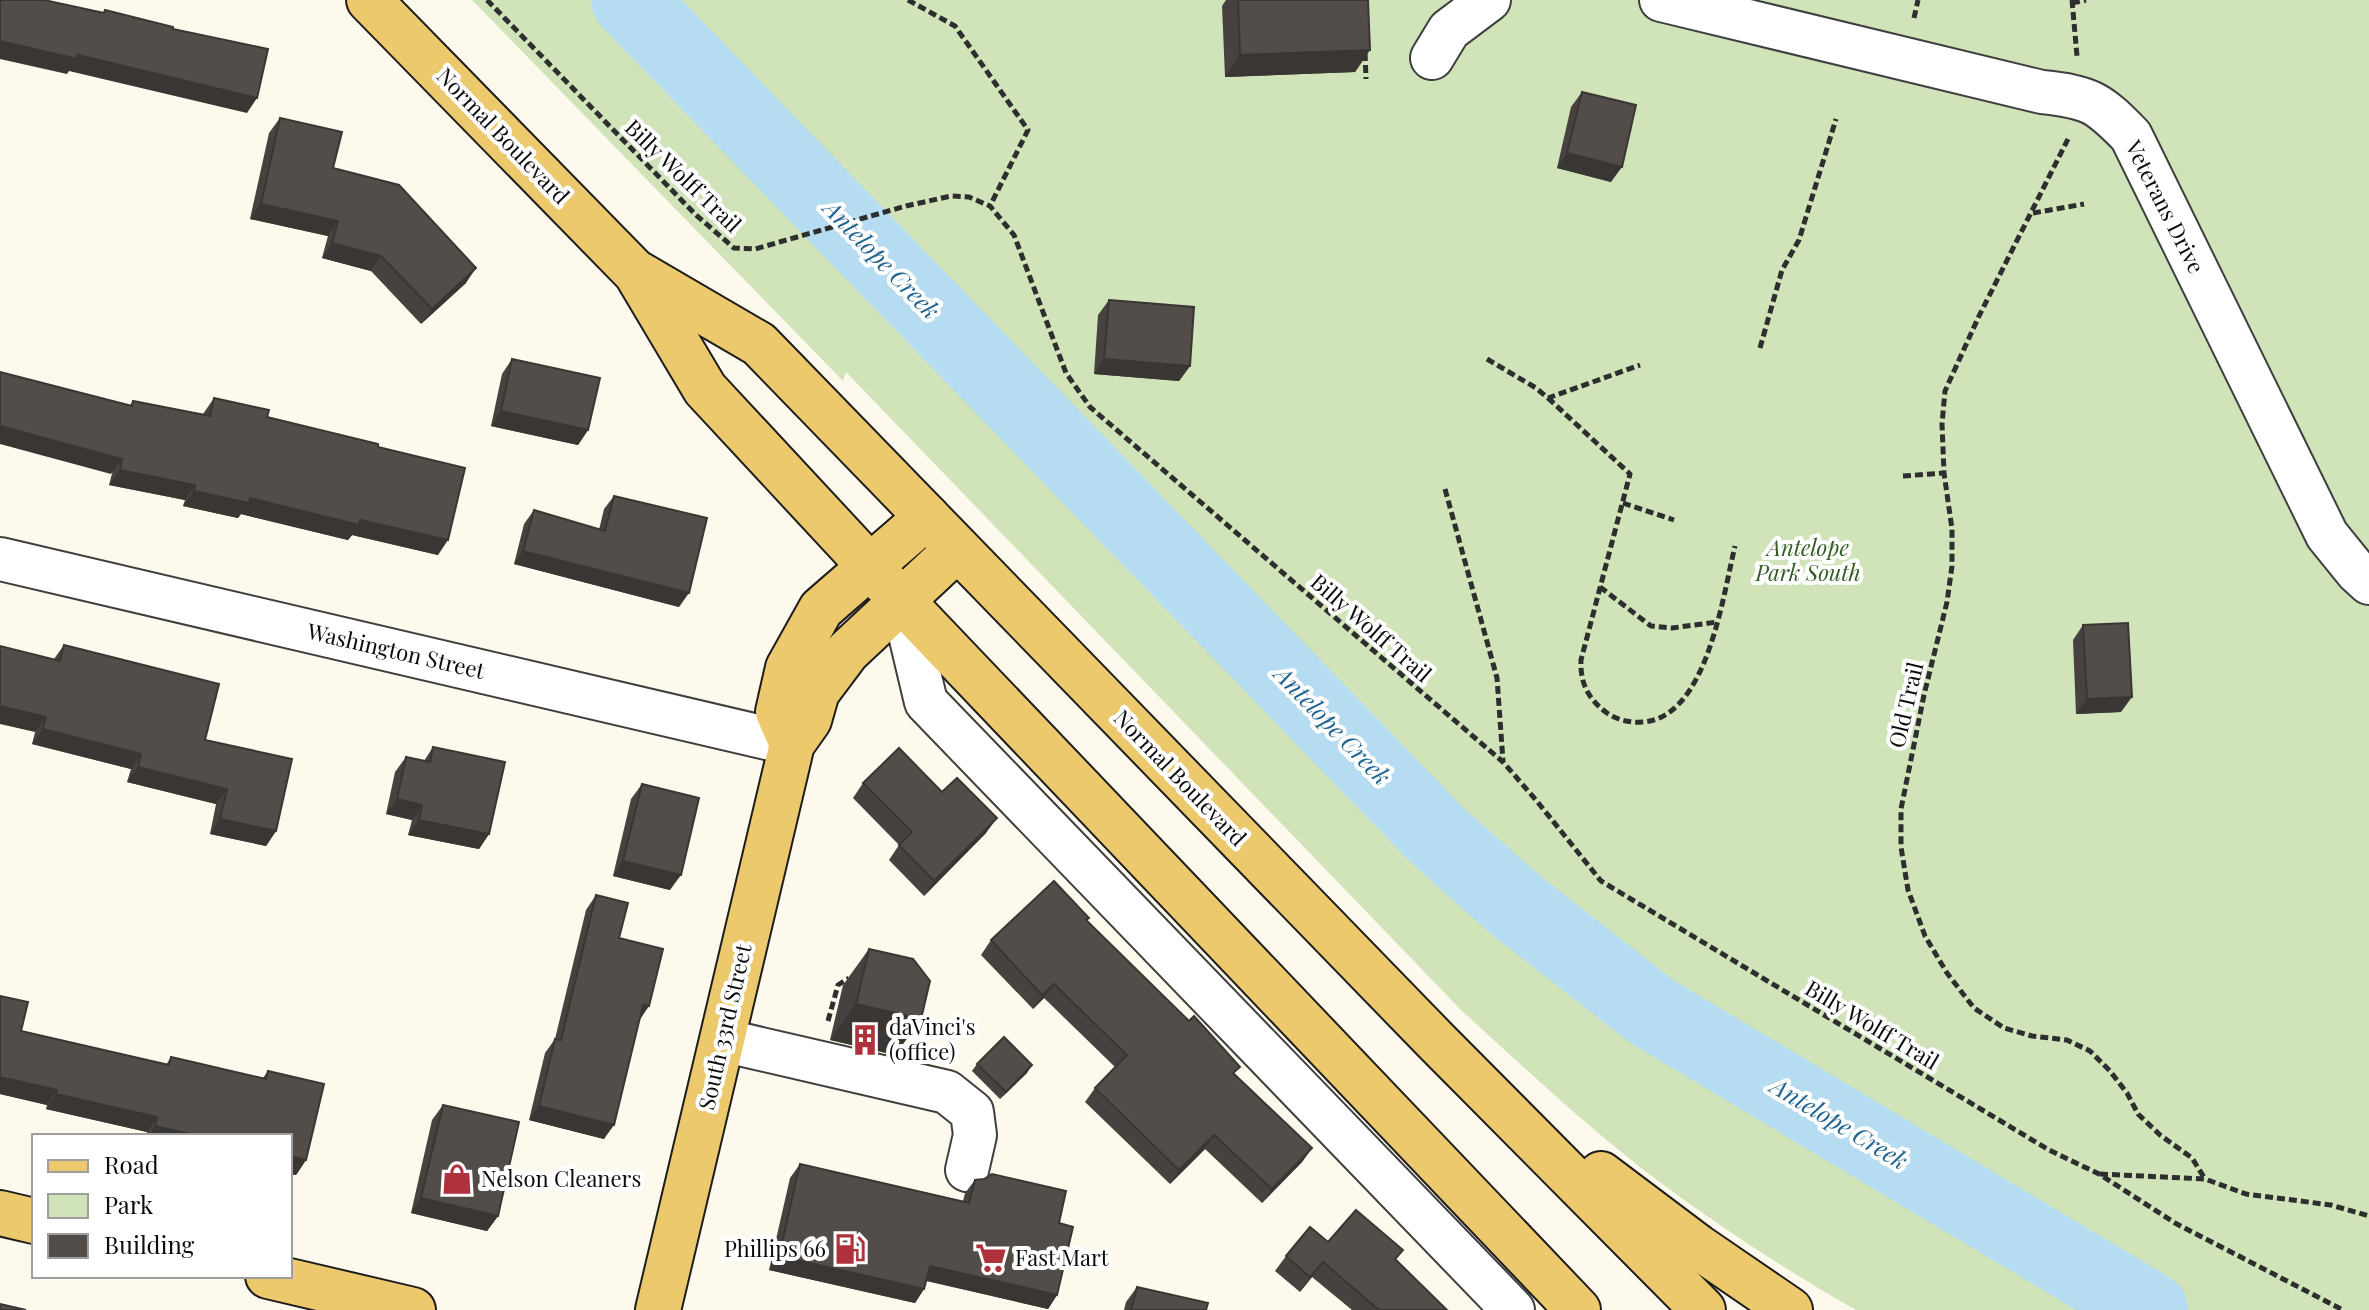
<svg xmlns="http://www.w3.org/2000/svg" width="2369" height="1310" font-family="'Playfair Display',serif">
  <rect width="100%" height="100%" fill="#fdf9ec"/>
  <path fill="#d1e4b9" d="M472 0H2369V1310H1856C1789 1272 1723 1229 1661 1183 1591 1131 1527 1070 1462 1011L846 372 843 381Z"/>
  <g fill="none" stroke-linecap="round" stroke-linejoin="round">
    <path stroke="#b5dcf0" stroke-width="76" d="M629 0 1438 836 1517 906 1651 1011 2150 1310"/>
    <defs>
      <g id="minor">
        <path d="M1661 0 2042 92C2090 97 2098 102 2131 136L2327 535 2357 572 2369 583"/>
        <path d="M1432 58 1449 30 1489 0"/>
        <path d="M0 559 792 744"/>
        <path d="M902 601 926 702 1513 1310"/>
        <path d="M722 1040 947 1092 972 1112 975 1135 967 1170"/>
      </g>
      <g id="major">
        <path d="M369 0 636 273 705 389 902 601 1578 1310"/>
        <path d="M639 274 759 344 1434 1039 1703 1310"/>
        <path d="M792 744 778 712 788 668 821 609 927 517"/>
        <path d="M1601 1174 1698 1247 1790 1310"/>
        <path d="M0 1213 34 1221"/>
        <path d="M268 1276 413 1310"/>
        <path d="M658 1310 792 744 809 720 817 692 847 652 957 549"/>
      </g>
    </defs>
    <use href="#minor" stroke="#3f3f3f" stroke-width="46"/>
    <use href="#major" stroke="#1d1d1d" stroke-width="48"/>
    <g stroke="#2e2e2e" stroke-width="5" stroke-dasharray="8 4" stroke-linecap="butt">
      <path d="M487 0 696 215 734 248 755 249 906 206 951 196 969 197 990 206 1014 235 1066 373 1090 407 1503 762 1536 800 1601 881 2049 1150 2099 1174 2175 1223 2343 1310"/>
      <path d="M908 0 955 26 1028 130 990 206"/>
      <path d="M2072 0 2077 56"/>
      <path d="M2072 3 2086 0"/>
      <path d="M1914 18 1918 0"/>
      <path d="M1365 53 1366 79"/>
      <path d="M2068 139 1979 316 1945 391 1942 424 1944 473 1952 529V566L1947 602 1924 695 1901 809V847L1908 890 1925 936 1947 973 1974 1008 2004 1028 2032 1036 2067 1040 2090 1051 2110 1071 2127 1093 2138 1114 2160 1135 2192 1158 2205 1179"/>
      <path d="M2033 213 2084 204"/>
      <path d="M1760 348 1782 270 1799 240 1836 119"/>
      <path d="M1487 359 1536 388 1548 398 1640 365"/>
      <path d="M1548 398 1630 474 1581 660C1580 683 1588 699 1607 713 1617 720 1630 723 1642 722 1707 719 1723 595 1735 546"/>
      <path d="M1903 476 1944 473"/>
      <path d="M1445 489 1497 678 1503 761"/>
      <path d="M1623 503 1674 520"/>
      <path d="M1600 587 1651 626 1672 628 1717 622"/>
      <path d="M828 1021 838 985 849 978"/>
      <path d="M2100 1174 2205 1179 2246 1194 2331 1205 2369 1216"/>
    </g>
    <use href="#minor" stroke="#fff" stroke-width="42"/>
    <use href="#major" stroke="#ecc96d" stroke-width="44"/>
  </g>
  <g fill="#47423f">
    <path d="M1226 0H1368L1370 50 1355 72 1225 77 1222 6Z"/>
    <path d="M1582 92 1611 182 1557 168 1571 107Z"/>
    <path d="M280 118 333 168 466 283 421 324 371 271 322 258 328 236 250 219 269 133Z"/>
    <path d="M1109 300 1190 366 1179 381 1094 374 1098 315Z"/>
    <path d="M512 359 588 430 578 445 491 426 502 374Z"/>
    <path d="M214 398 267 417 378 447 438 555 352 535 348 540 241 514 238 518 183 506 185 500 109 485 130 405 133 401 203 414Z"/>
    <path d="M614 496 679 607 514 564 524 524 534 510 599 530 604 509Z"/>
    <path d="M2083 625 2121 712 2076 714 2073 640Z"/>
    <path d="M64 645 205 740 276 831 266 846 210 834 216 804 127 782 131 769 32 744 54 659Z"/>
    <path d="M433 747 489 834 479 849 408 835 412 820 386 814 395 772 406 757 424 761Z"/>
    <path d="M863 783 942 792 986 833 924 896 889 860 899 845 853 798Z"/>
    <path d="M642 784 670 890 613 876 631 799Z"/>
    <path d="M596 895 619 938 639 1020 604 1139 529 1120 545 1053 555 1039 586 910Z"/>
    <path d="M1087 920 1235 1074 1312 1148 1302 1162 1262 1203 1205 1149 1170 1184 1085 1102 1095 1088 1115 1067 1044 998 1033 1009 981 955 991 940Z"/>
    <path d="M869 949 921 1019 895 1055 830 1040 843 985Z"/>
    <path d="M0 996 28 1002 21 1031 166 1065 171 1057 263 1078 268 1071 324 1084 306 1160 296 1175 290 1174V1136H146L147 1132 46 1109 47 1105 0 1094Z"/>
    <path d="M977 1064 1027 1073 1000 1099 972 1071Z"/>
    <path d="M443 1105 498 1216 487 1231 411 1213 432 1120Z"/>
    <path d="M800 1164 963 1201 965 1193 975 1180 1059 1223 1057 1295 1048 1309 926 1281 924 1289 915 1303 769 1270 790 1178Z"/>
    <path d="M1328 1242 1396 1259 1447 1310H1352L1312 1277 1300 1292 1275 1271 1286 1256Z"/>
    <path d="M1137 1287 1206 1310H1124L1126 1302Z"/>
  </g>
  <g fill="#3a3633">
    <path d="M0 41 78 55 257 98 247 113 69 71 67 74 0 59Z"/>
    <path d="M1370 50 1355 72 1225 77 1240 55Z"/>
    <path d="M1567 153 1622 167 1611 182 1557 168Z"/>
    <path d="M261 204 338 221 328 236 250 219Z"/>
    <path d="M332 243 381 256 371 271 322 258Z"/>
    <path d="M476 268 466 283 421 324 432 309Z"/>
    <path d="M1104 359 1190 366 1179 381 1094 374Z"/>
    <path d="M501 411 588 430 578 445 491 426Z"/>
    <path d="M0 426 122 459 111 474 0 444Z"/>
    <path d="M120 470 195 485 185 500 109 485Z"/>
    <path d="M194 491 250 498 360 520 448 540 438 555 352 535 348 540 241 514 238 518 183 506Z"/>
    <path d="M523 551 689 593 679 607 514 564Z"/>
    <path d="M2132 697 2121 712 2076 714 2087 699Z"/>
    <path d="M0 706 46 717 35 732 0 724Z"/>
    <path d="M43 729 141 754 131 769 32 744Z"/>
    <path d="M138 767 227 789 216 804 127 782Z"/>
    <path d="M397 799 422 805 412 820 386 814Z"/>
    <path d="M997 818 986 833 924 896 934 881Z"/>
    <path d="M220 819 276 831 266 846 210 834Z"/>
    <path d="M419 820 489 834 479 849 408 835Z"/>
    <path d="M623 861 681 875 670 890 613 876Z"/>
    <path d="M1054 984 1044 998 1033 1009 1042 995Z"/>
    <path d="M856 1004 921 1019 895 1055 830 1040Z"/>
    <path d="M643 1005 649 1006 639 1021Z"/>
    <path d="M1032 1065 1027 1073 1000 1099 1006 1092Z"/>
    <path d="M0 1077 57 1090 47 1105 0 1094Z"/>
    <path d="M56 1094 157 1117 147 1132 46 1109Z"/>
    <path d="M539 1106 614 1125 604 1139 529 1120Z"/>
    <path d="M155 1126 199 1136H148Z"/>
    <path d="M1214 1135 1205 1149 1170 1184 1179 1170Z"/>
    <path d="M1312 1148 1302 1162 1262 1203 1272 1189Z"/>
    <path d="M290 1156 306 1160 296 1175 290 1174Z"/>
    <path d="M421 1198 498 1216 487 1231 411 1213Z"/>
    <path d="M779 1256 924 1289 915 1303 769 1270Z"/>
    <path d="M1323 1262 1312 1277 1300 1292 1310 1277Z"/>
    <path d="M930 1266 1057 1295 1048 1309 920 1279Z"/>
  </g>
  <g fill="#534d49" stroke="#3a3633" stroke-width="2">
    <path d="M0 0H44L104 13 105 10 173 27V29L268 49 257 98 78 55 77 59 0 41Z"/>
    <path d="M1238 0H1368L1370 50 1240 55Z"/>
    <path d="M1582 92 1636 105 1622 167 1567 153Z"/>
    <path d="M280 118 342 132 333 168 399 185 476 268 432 309 381 256 332 243 338 221 261 204Z"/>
    <path d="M1109 300 1194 307 1190 366 1104 359Z"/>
    <path d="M512 359 600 378 588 430 501 411Z"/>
    <path d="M0 372 132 406 133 401 210 416 214 398 269 410 267 417 378 444V447L465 468 448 540 360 520 359 525 250 498 249 503 194 491 195 485 120 470 122 459 0 426Z"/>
    <path d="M614 496 707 518 689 593 523 551 534 510 605 531Z"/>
    <path d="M2128 623 2132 697 2087 699 2083 625Z"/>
    <path d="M64 645 219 684 205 740 292 759 276 831 220 819 227 789 138 767 141 754 43 729 46 717 0 706V646L60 661Z"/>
    <path d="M433 747 505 762 489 834 419 820 422 805 397 799 406 757 430 762Z"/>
    <path d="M899 748 942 792 957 778 997 818 934 881 899 845 912 832 863 783Z"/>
    <path d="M642 784 699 798 681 875 623 861Z"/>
    <path d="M1054 881 1089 918 1086 920 1189 1021 1194 1016 1240 1067 1233 1073 1312 1148 1272 1189 1214 1135 1179 1170 1095 1088 1127 1055 1054 984 1042 995 991 940Z"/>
    <path d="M596 895 628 903 619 938 663 949 649 1006 643 1005 614 1125 539 1106 555 1039 561 1040Z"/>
    <path d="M869 949 913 959 930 981 921 1019 856 1004Z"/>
    <path d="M0 996 28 1002 21 1031 169 1065 171 1057 266 1079 268 1071 324 1084 306 1160 290 1156V1136H208L203 1135 202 1136H199L155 1126 157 1117 56 1094 57 1090 0 1077Z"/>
    <path d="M1004 1037 1032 1065 1006 1092 977 1064Z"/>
    <path d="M443 1105 519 1122 498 1216 421 1198Z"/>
    <path d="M800 1164 969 1203 975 1180 984 1179 992 1174 1066 1191 1059 1223 1073 1227 1057 1295 930 1266 924 1289 779 1256Z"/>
    <path d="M1356 1210 1403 1250 1395 1259 1447 1310H1379L1323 1262 1310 1277 1286 1256 1310 1227 1328 1242Z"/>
    <path d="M1137 1287 1208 1303 1206 1310H1131Z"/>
    <path d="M0 1304 26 1310H0Z"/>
  </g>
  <defs>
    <symbol id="building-bare" viewBox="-9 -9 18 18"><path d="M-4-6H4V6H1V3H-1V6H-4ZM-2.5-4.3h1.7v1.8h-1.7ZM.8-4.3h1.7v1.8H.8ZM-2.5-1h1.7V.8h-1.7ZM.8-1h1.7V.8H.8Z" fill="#af313b" stroke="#fff" stroke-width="2.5" paint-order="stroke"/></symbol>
    <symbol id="shop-bare" viewBox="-9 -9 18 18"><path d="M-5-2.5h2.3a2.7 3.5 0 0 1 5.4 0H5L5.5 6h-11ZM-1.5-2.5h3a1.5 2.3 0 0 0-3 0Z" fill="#af313b" stroke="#fff" stroke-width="2.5" paint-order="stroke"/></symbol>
    <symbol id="fuel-bare" viewBox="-9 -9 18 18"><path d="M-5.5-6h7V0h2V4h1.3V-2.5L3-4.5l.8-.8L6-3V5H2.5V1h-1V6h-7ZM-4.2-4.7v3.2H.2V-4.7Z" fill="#af313b" stroke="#fff" stroke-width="2.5" paint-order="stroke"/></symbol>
    <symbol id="supermarket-bare" viewBox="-9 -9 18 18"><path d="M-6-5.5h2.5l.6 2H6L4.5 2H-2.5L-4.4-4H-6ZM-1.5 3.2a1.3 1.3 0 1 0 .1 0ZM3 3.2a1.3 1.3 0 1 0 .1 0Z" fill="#af313b" stroke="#fff" stroke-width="2.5" paint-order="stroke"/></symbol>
  </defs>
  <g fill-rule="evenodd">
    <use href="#building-bare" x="843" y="1018" width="44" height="44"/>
    <use href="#shop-bare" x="435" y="1157" width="44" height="44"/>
    <use href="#fuel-bare" x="828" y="1227" width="44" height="44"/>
    <use href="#supermarket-bare" x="969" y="1236" width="44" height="44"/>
  </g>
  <g text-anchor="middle" stroke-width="8" stroke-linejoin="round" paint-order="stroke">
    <g font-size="22" fill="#0c0c0c" stroke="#fff">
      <text transform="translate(503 136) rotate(46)" y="8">Normal Boulevard</text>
      <text transform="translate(683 176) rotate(44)" y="8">Billy Wolff Trail</text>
      <text transform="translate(2165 207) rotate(63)" y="8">Veterans Drive</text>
      <text transform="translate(1371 628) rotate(41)" y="8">Billy Wolff Trail</text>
      <text transform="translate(396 651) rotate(13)" y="8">Washington Street</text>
      <text transform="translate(1906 705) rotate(-77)" y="8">Old Trail</text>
      <text transform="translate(1180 778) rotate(46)" y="8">Normal Boulevard</text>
      <text transform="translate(1872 1025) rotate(31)" y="8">Billy Wolff Trail</text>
      <text transform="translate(725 1027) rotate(-77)" y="8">South 33rd Street</text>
    </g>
    <g font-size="22" font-style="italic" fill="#315d22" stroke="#fff">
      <text x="1808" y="556">Antelope<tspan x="1808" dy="25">Park South</tspan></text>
    </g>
    <g font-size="22" fill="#0c0c0c" stroke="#fff" text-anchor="start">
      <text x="889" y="1035">daVinci's<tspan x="889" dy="25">(office)</tspan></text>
      <text x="481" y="1187">Nelson Cleaners</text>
      <text x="826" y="1257" text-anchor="end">Phillips 66</text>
      <text x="1015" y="1266">Fast Mart</text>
    </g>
    <g font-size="24" font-style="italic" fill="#216592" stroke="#fff">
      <text transform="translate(881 260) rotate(46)" y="8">Antelope Creek</text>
      <text transform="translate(1332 726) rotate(46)" y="8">Antelope Creek</text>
      <text transform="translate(1839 1124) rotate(31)" y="8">Antelope Creek</text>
    </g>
  </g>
  <rect x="32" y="1134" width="260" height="144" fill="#ffffff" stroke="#9e9e9e" stroke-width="2"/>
  <rect x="48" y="1160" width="40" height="12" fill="#ecc96d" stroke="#9e9e9e" stroke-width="2"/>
  <text x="104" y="1174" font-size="24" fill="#0c0c0c">Road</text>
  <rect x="48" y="1194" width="40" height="24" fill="#d1e4b9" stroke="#9e9e9e" stroke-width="2"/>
  <text x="104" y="1214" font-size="24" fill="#0c0c0c">Park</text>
  <rect x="48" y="1234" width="40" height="24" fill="#534d49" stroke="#9e9e9e" stroke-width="2"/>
  <text x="104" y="1254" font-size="24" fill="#0c0c0c">Building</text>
</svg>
